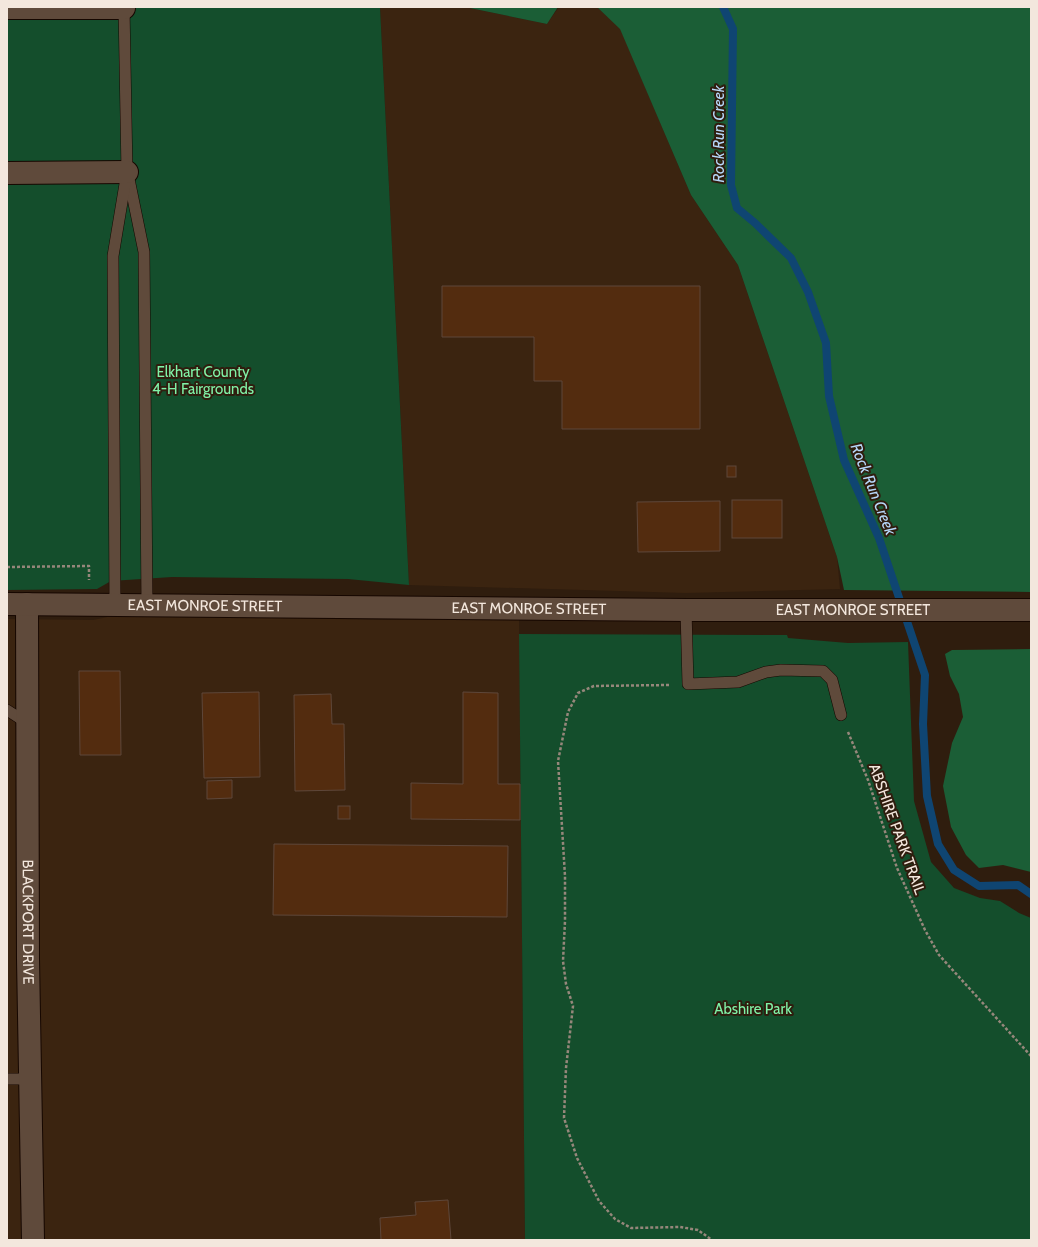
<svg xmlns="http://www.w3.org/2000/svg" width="1038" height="1247" font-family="Cabin,sans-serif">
  <rect width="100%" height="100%" fill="#2f1d0e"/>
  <g fill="#3b2410">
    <path d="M380 7H465L547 24 559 7H597L620 28 691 195 738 265 837 557 840 589 686 593 409 585Z"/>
    <path d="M117 615 386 620 519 617 525 1240H7V619L93 620Z"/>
  </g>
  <g fill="#144e2c">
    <path d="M7 7H380L409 585 348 579 172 577 111 581 97 589 7 590Z"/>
    <path d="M519 634 787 635 788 638 848 643 908 642 914 801 931 862 954 888 980 898 1000 901 1019 913 1031 918V1240H525Z"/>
  </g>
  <g fill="#1b5e36">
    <path d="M465 7H558L547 24Z"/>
    <path d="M597 7H1031V592L844 590 837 557 738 265 691 195 620 29Z"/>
    <path d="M1031 649V872L1003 865 979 868 966 855 951 827 943 786 952 743 963 717 959 694 950 676 945 654 952 650Z"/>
  </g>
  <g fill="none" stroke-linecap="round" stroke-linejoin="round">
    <path stroke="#0f4572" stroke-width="8" d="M723 7 733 29 731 185 737 208 755 223 791 258 808 292 826 343 829 396 844 460 879 538 925 675 923 724 927 796 938 844 954 870 979 886 1018 885 1031 894"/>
  </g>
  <g fill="#532c0f" stroke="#5e473a">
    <path d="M442 286H700V429H562V381H534V337H442Z"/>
    <rect x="727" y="466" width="9" height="11"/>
    <rect x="732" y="500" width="50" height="38"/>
    <path d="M720 501V551L638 552 637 502Z"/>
    <path d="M79 671H120L121 755H80Z"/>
    <path d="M259 692 260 777 204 778 202 693Z"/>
    <path d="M463 692 498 693V784H520V820L411 819V783L463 784Z"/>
    <path d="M331 694 332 724H344L345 790 295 791 294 695Z"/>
    <path d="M232 780V798L207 799V781Z"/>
    <rect x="338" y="806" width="12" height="13"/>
    <path d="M274 844 508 846 507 917 273 915Z"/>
    <path d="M448 1200 451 1240H381L380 1218 416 1215 415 1202Z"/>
  </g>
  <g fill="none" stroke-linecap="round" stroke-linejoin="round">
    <defs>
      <g id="lane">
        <path d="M129 179 144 252 147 604"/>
        <path d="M115 604 113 256 127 172 124 7"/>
        <path d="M686 610 688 684 738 682 766 672 781 670 823 671 832 680 841 715"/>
        <path d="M7 710 27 723"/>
        <path d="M7 1079H30"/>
      </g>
      <g id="street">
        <path d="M7 8H124"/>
        <path d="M7 173 127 172"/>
        <path id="s1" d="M27 604 28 959 33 1240"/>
      </g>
      <g id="secondary">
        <path id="s2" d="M7 604 686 610H1031"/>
      </g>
    </defs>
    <use href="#lane" stroke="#160700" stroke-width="12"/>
    <use href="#street" stroke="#160700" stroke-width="24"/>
    <use href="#secondary" stroke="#160700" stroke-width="24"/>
    <g stroke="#96877b" stroke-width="2.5" stroke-dasharray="3 2" stroke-linecap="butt">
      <path d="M7 567 89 566V580"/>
      <path d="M669 685 594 686 578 693 568 712 558 761 565 876V921L563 961 566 984 573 1006 566 1068 564 1118 577 1158 599 1201 615 1219 631 1228 680 1227 698 1230 712 1240"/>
      <path d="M848 732 868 780 897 868 925 930 939 955 1031 1056"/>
    </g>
    <use href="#lane" stroke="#5f4a3b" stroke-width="11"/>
    <use href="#street" stroke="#5f4a3b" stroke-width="22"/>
    <use href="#secondary" stroke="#5f4a3b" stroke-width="22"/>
  </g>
  <g text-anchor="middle" stroke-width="4" stroke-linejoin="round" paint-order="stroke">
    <g font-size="15" fill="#80f2a7" stroke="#2f1d0e">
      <text x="203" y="377">Elkhart County<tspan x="203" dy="17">4-H Fairgrounds</tspan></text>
      <text x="753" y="1014">Abshire Park</text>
    </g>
    <g font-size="15" fill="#f3e7dd" stroke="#2f1d0e">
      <text dy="5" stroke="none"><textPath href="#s2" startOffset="198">EAST MONROE STREET</textPath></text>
      <text dy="5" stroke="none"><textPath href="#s2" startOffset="522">EAST MONROE STREET</textPath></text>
      <text dy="5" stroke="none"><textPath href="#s2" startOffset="846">EAST MONROE STREET</textPath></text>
      <text transform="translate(897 829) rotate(70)" y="5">ABSHIRE PARK TRAIL</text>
      <text dy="5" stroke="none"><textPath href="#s1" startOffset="318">BLACKPORT DRIVE</textPath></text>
    </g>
    <g font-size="16" font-style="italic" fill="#b7d8fa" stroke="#2f1d0e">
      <text transform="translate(718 134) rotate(-90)" y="6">Rock Run Creek</text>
      <text transform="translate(874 489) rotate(68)" y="6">Rock Run Creek</text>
    </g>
  </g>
  <rect width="1038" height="1247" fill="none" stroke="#f3e7dd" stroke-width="16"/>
</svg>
